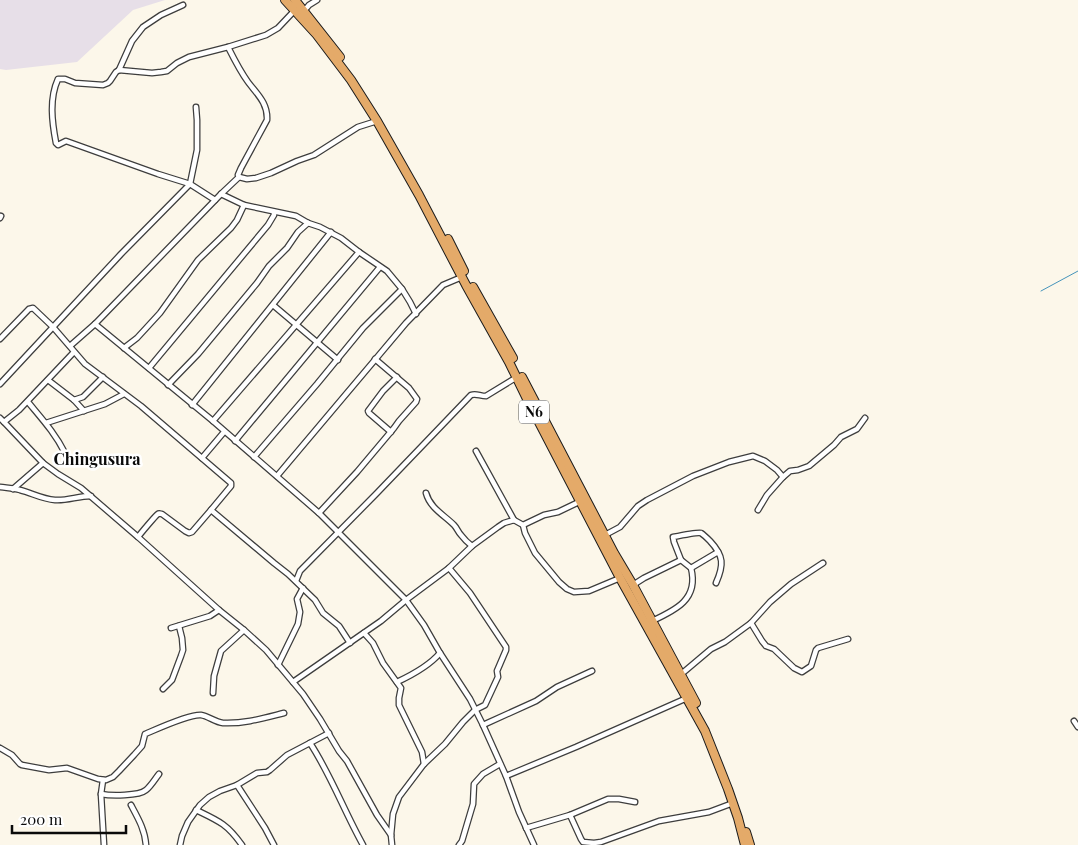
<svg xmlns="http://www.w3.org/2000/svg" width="1078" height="845" font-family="'Playfair Display',serif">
  <rect width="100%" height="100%" fill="#fcf7ea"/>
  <path fill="#e7dfe8" d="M0 0H165L133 10 77 62 6 70 0 69Z"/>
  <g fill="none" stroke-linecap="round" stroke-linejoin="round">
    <path stroke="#4594bb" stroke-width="1" d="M1041 291 1078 271"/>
    <defs>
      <g id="minor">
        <path d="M304 11 309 5 317 0"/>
        <path d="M119 70 132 41 143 27 161 15 183 5"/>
        <path d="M239 177 247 179 256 178 271 173 297 161 314 155 358 127 377 121"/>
        <path d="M221 194 244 205 296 216 308 223 320 227 341 238 359 252 387 271 402 289 410 302 416 314"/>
        <path d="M215 200 190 184 158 174 66 141 58 145 56 143C52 122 49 99 58 79H65L75 83 103 85 108 83 110 81 116 72 119 70 152 73 161 72 167 71 177 63 189 57 228 47 266 35 278 28 295 10"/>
        <path d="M0 218 1 216"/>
        <path d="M273 305 338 360"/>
        <path d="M95 324 213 421 319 513 406 600 424 625 440 653 470 699 483 725 506 776 519 812 534 845"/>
        <path d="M0 339 29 309 33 308 53 327 85 364 141 406 231 483V486L211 510"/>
        <path d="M70 346 95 324 221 194 239 177 238 175 241 168 267 120C268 103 257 94 248 82 240 71 234 59 228 47"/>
        <path d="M124 348 137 338 160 313 198 260 231 228 237 220 244 205"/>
        <path d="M149 368 268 225 274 215V212"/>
        <path d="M48 380 74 400 84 411"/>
        <path d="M0 384 121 254 190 184 197 150V120L196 107"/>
        <path d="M168 385 198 354 257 283 269 266 287 248 298 232 308 223"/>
        <path d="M74 400 83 397 103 377"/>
        <path d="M28 402C42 419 55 433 65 453"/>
        <path d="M192 405 331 232"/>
        <path d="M0 418 4 422 19 410 74 352"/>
        <path d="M213 421 359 252"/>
        <path d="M4 422 43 463 58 474 81 488 138 537 219 610 244 630 266 650 303 694 320 719 339 751 347 761 377 815 391 835"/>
        <path d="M46 423 105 404 124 394"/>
        <path d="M391 432 369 413 368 411 383 391 397 377"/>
        <path d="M235 441 380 267"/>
        <path d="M476 451 514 520"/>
        <path d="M254 457 317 384 363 328 402 289"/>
        <path d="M202 458 224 432"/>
        <path d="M277 476 406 323 443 285 462 277"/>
        <path d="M0 487C7 488 13 488 20 490 32 493 42 499 55 500 67 501 78 496 91 496"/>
        <path d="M13 489 43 463"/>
        <path d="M426 493C430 508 444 515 454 525 457 528 458 532 461 535 464 539 468 543 472 546"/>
        <path d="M758 510 767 495 783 477 790 471 798 470 809 466 834 445 841 437 857 429 865 418"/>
        <path d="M319 513 357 472 394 428 399 421 416 402 417 399 409 388 375 359"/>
        <path d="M523 525 525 533 535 553 559 582 567 589 574 592 589 591 620 578"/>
        <path d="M605 535 620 527 638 506 647 500 693 476 729 462 753 456 765 461 777 470 783 477"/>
        <path d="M138 537C141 533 156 515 158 514 159 513 161 514 162 514L185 531 189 533 192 532 211 510 274 563 288 574 315 600 323 613 339 626 350 643"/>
        <path d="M681 560 674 542 673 537C678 536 698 532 701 533 704 535 707 538 710 541 724 556 724 565 716 583"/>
        <path d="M296 581 300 571 377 493 471 395C476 393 480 396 486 396L517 377"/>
        <path d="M633 585 644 578 681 560 691 568 718 552"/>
        <path d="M652 621C676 610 699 599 691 568"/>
        <path d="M751 623 762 641 766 646 774 649 794 668 802 672 811 666 816 650 818 648 848 639"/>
        <path d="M171 628 210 616 219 610"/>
        <path d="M364 633 373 643 383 663 401 688 399 698V705L422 752 424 764"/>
        <path d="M278 665 298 624 300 612 297 599 303 588"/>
        <path d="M679 676 711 649 725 642 751 623 770 602 791 584 823 563"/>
        <path d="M293 682 381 621 406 600 449 568 472 546 498 527 504 523 514 520 523 525 544 515 558 512 581 501"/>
        <path d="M397 682C412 675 429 666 440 653"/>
        <path d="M163 689 172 680 181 656 183 650 182 638 179 626"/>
        <path d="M213 693 214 676 221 651 244 630"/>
        <path d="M1074 721 1078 727"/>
        <path d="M483 725 536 701 557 687 592 671"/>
        <path d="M310 743C331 775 344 811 363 845"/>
        <path d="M0 748 12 755 20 764 22 765 49 770 67 768 98 779 106 780 113 777 119 771 134 755 142 746 145 734C157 729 189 714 201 715 208 716 215 722 223 723 244 724 264 718 284 713"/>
        <path d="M506 776 576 747 687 698"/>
        <path d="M103 780 101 794 104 845"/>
        <path d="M237 785 265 828 274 845"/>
        <path d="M101 794C111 796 139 796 146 790 151 786 155 779 159 774"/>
        <path d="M131 805C138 818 145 830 146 845"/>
        <path d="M196 810C219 821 227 824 242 845"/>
        <path d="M570 815 581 839 583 842 594 843 601 842 659 821 709 812 733 803"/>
        <path d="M526 828 570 815 608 799H619L635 802"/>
        <path d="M180 845 182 836 188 822 200 805 209 797 220 791 237 785 257 773 267 772 270 770 287 755 329 733"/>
        <path d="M392 845 391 835 393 814 399 797 424 764 445 744 463 722 475 710 485 705 498 677 497 671 506 650V647L470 593 449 568"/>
        <path d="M459 845 462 841 473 804 474 784 483 774 500 764"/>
      </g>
      <g id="trunk">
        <path d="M285 0 317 35 351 80 377 121 419 195 466 285 509 362 529 403 620 578 705 731 728 789 738 818 745 845"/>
        <path d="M295 0 340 57"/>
        <path d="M448 239 464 271"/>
        <path d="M473 287 513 358"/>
        <path d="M522 377 614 553 633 585 696 703"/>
        <path d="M746 832 750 845"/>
      </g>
    </defs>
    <use href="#minor" stroke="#3d3d3d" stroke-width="7"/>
    <use href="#trunk" stroke="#1b1b1b" stroke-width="10"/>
    <use href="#minor" stroke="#fff" stroke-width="4.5"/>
    <use href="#trunk" stroke="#e4aa69" stroke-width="8"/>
  </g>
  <g text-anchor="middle" stroke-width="5" stroke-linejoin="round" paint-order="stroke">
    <rect fill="#fff" stroke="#545454" stroke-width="1" x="519" y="400.5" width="30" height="23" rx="4"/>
    <g font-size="14" font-weight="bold" fill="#0a0a0a">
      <text x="534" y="417">N6</text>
    </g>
    <g font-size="16" font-weight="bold" fill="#0a0a0a" stroke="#fff">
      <text x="97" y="465">Chingusura</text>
    </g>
  </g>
  <path d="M12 825v8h114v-8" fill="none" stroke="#0a0a0a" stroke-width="2.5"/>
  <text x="20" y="825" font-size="15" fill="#0a0a0a" stroke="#ffffff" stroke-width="4" paint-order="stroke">200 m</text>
</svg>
